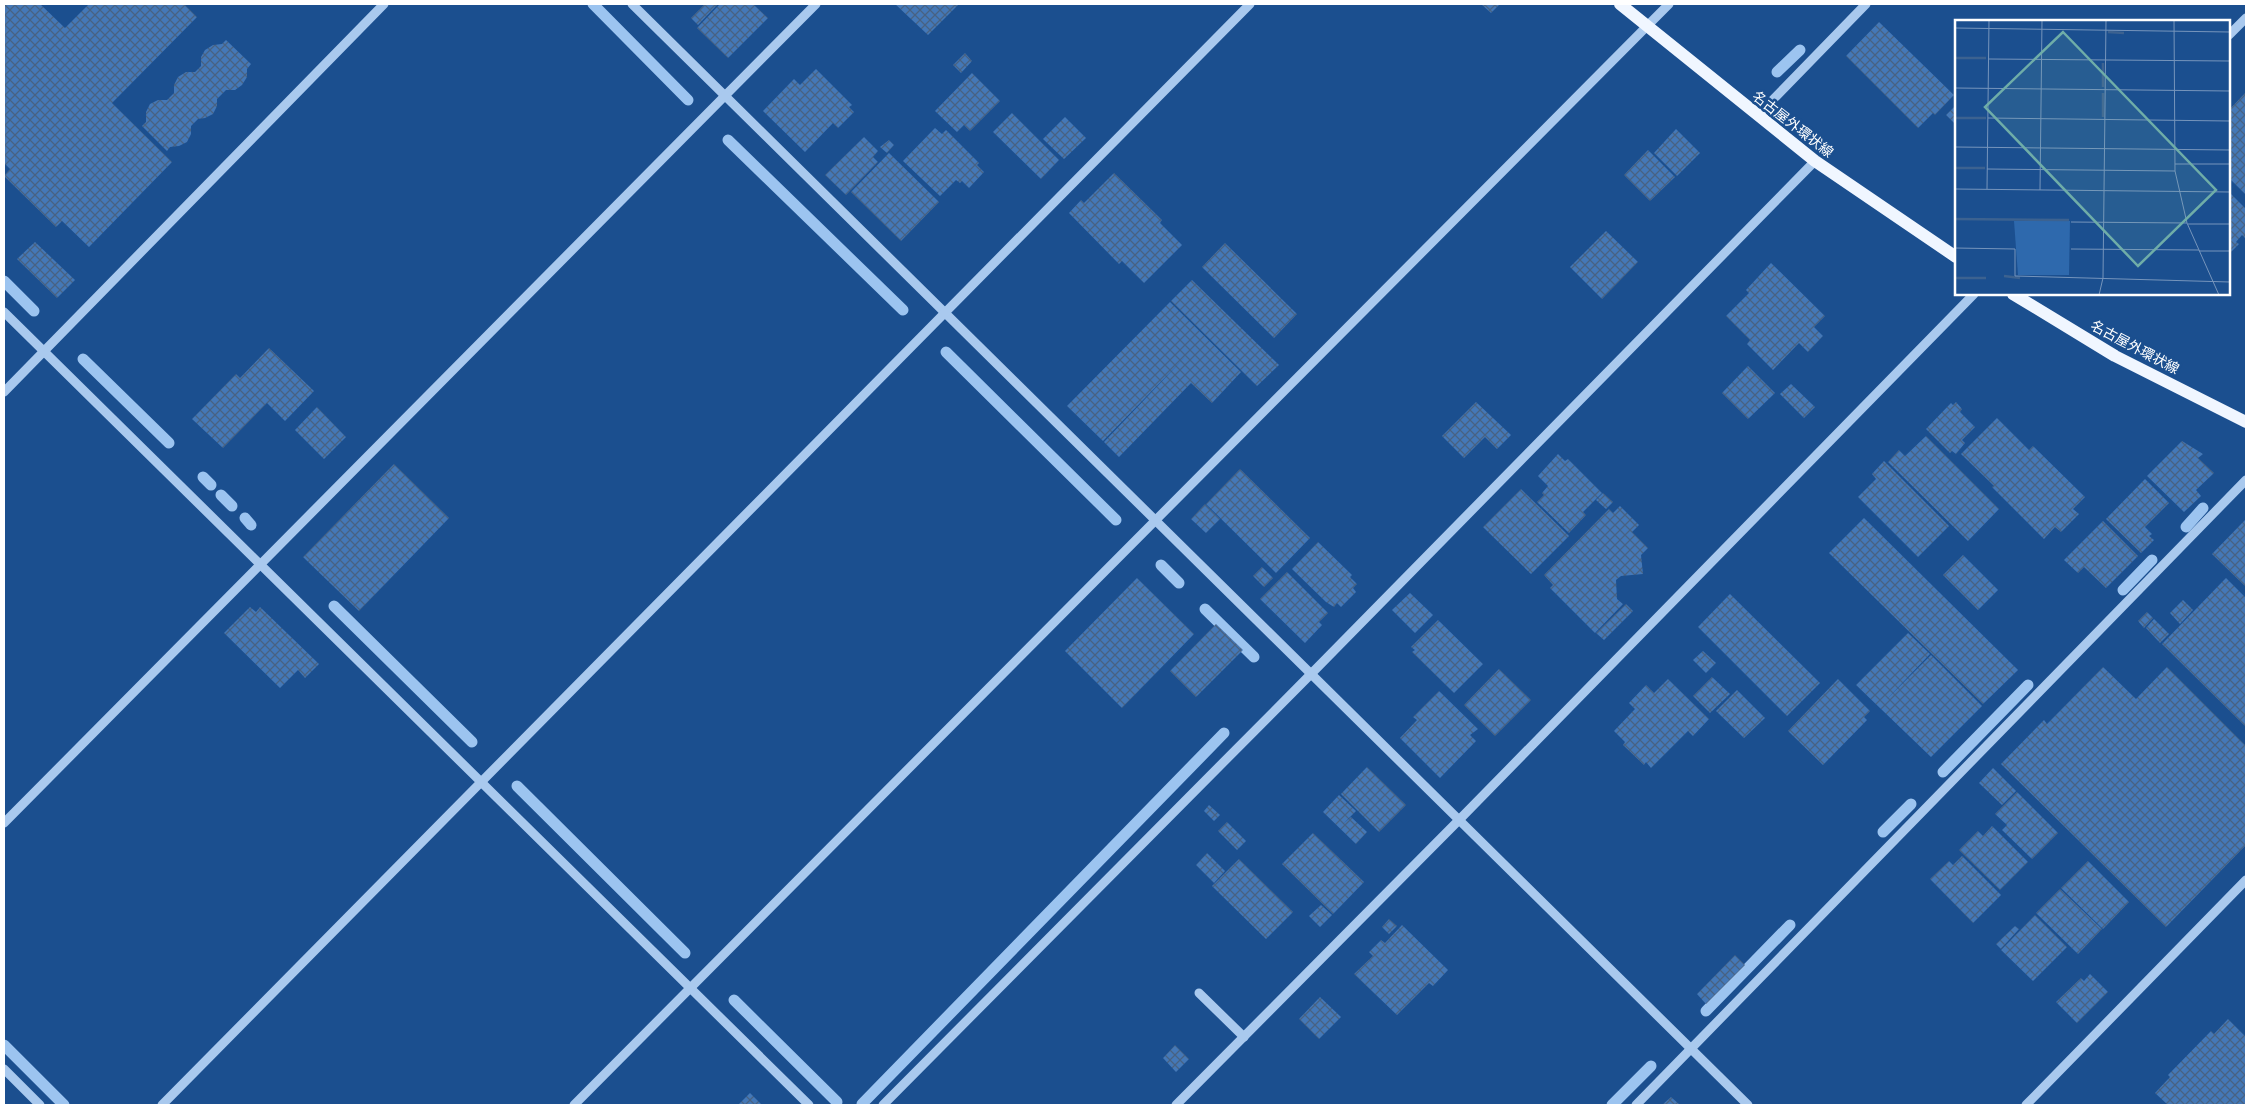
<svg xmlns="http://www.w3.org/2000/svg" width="2250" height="1109" font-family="'DejaVu Sans','Noto Sans JP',sans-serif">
  <defs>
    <pattern id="building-cross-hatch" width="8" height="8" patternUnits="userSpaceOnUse" patternTransform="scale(1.25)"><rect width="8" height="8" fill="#4478b7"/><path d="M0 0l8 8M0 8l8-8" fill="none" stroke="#486282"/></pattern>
  </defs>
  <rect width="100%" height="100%" fill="#1b4f8f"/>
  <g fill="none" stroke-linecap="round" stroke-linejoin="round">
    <g stroke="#9cc4f0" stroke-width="11">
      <path d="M593 4 688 100"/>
      <path d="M1777 72 1800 50"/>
      <path d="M728 140 903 310"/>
      <path d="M4 281 34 311"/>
      <path d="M946 352 1116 520"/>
      <path d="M83 359 169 443"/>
      <path d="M203 477 211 485"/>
      <path d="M221 495 232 506"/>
      <path d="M245 518 251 525"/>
      <path d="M2186 527 2203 508"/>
      <path d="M1161 565 1179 583"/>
      <path d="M2123 590 2152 560"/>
      <path d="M334 606 472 742"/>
      <path d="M1205 609 1254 657"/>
      <path d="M1943 772 2028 685"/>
      <path d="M517 786 685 953"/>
      <path d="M1883 832 1911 804"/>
      <path d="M734 1000 837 1102"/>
      <path d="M1706 1011 1790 925"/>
      <path d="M4 1045 64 1105"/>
      <path d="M862 1104 1224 733"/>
      <path d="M1612 1105 1651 1066"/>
    </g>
  </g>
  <g fill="url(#building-cross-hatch)">
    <path d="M4 4H40L65 28 89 4H184L197 17 112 103 172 162 89 247 62 221 56 227 4 176 10 169 4 163Z"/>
    <path d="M705 4H718L698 25 691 18Z"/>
    <path d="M720 4H753L768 18 728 58 697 28Z"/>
    <path d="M895 4H959L928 35Z"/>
    <path d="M1481 4H1500L1491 13Z"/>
    <path d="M1879 22 1954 95 1935 115 1933 113 1918 128 1846 56Z"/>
    <path d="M226 40 251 64 247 69V77L242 85 235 90H226L217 99V106L213 114 205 118 198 119 191 126V134L187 142 179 146 170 147 167 151 142 126 146 122V112L150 104 158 100H167L174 93V85L178 77 186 72H195L201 66V57L205 50 213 45 222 44Z"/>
    <path d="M965 53 972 61 961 73 953 65Z"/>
    <path d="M816 69 852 105 849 107 854 112 838 128 833 123 805 152 763 111 794 79 800 85Z"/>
    <path d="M972 73 1000 101 970 131 964 125 957 132 935 111Z"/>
    <path d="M2246 92V195L2229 178V110Z"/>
    <path d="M1956 105V125L1946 115Z"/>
    <path d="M1012 113 1059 160 1041 179 993 132Z"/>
    <path d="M1065 117 1086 138 1064 159 1043 139Z"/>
    <path d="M935 128 942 134 946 130 979 163 977 165 984 172 969 188 962 181 960 183 956 180 940 196 903 161Z"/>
    <path d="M1676 129 1700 153 1677 176 1654 153Z"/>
    <path d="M864 137 878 151 873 157 878 162 846 195 825 175Z"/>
    <path d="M889 140 894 145 887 153 880 147Z"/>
    <path d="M1648 150 1675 177 1650 201 1624 175Z"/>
    <path d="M889 153 939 202 901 241 851 192Z"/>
    <path d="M1114 173 1162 220 1160 223 1182 245 1144 283 1122 261 1119 264 1069 213 1081 200 1084 203Z"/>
    <path d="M2229 192 2246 209V239L2242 235 2236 242 2239 244 2229 254Z"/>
    <path d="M1606 231 1638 262 1602 299 1570 267Z"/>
    <path d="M35 242 75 280 57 298 17 259Z"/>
    <path d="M1225 243 1297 314 1274 338 1202 267Z"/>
    <path d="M1771 263 1825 316 1814 327 1823 336 1808 352 1799 343 1773 370 1747 344 1750 340 1726 316 1749 293 1746 290Z"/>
    <path d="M1192 280 1279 365 1257 386 1171 301Z"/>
    <path d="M1170 302 1241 372 1212 403 1191 383 1119 457 1104 442 1187 355 1103 441 1067 406Z"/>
    <path d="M269 348 314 391 285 421 267 403 223 448 192 419 236 374 240 378Z"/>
    <path d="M1748 366 1775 393 1748 419 1722 393Z"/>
    <path d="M1791 384 1815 407 1804 418 1780 394Z"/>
    <path d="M1476 402 1511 435 1497 449 1485 437 1464 458 1442 436Z"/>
    <path d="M1956 402 1962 409 1960 412 1975 427 1962 440 1965 443 1956 454 1952 451 1950 453 1926 429 1951 403 1953 405Z"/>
    <path d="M317 407 346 437 324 459 295 430Z"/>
    <path d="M1997 418 2029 450 2033 446 2085 497 2073 509 2079 514 2061 532 2055 527 2044 539 1992 487 1994 486 1961 454Z"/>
    <path d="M1926 436 1999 509 1968 541 1888 462 1899 450 1905 456Z"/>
    <path d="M2182 441 2203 454 2198 458 2214 473 2196 490 2201 496 2184 512 2147 476Z"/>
    <path d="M1558 454 1565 461 1568 459 1602 493 1583 512 1586 515 1569 533 1537 502 1544 495 1542 493 1548 486 1538 476Z"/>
    <path d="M1884 461 1949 526 1918 557 1858 497 1876 479 1872 474Z"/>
    <path d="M394 464 449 518 359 611 303 557Z"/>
    <path d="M1240 469 1310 538 1276 573 1206 504Z"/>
    <path d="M2145 479 2169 503 2145 527 2152 534 2149 536 2154 540 2141 553 2106 519Z"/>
    <path d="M1521 489 1569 536 1531 574 1483 527Z"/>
    <path d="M1603 493 1613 502 1606 509 1596 500Z"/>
    <path d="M1205 504 1220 519 1206 533 1191 519Z"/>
    <path d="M1620 506 1639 525 1632 532 1648 548 1641 555 1643 574 1621 576 1616 580 1617 599 1623 604 1595 633 1550 588 1553 585 1544 575 1609 509 1613 513Z"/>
    <path d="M1864 518 2018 670 1983 704 1829 553Z"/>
    <path d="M2246 519V587L2212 554Z"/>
    <path d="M2103 521 2138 556 2106 588 2084 567 2078 573 2064 560Z"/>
    <path d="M1318 542 1352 575 1350 577 1357 584 1353 588 1356 592 1341 607 1337 603 1334 607 1326 602 1292 569Z"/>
    <path d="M1963 555 1998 590 1978 610 1943 575Z"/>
    <path d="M1262 567 1273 578 1264 587 1253 576Z"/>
    <path d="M1287 572 1328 613 1319 622 1322 625 1305 643 1260 599Z"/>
    <path d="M1137 578 1194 634 1122 708 1065 651Z"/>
    <path d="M2226 578 2246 598V727L2162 644Z"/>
    <path d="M1410 593 1433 615 1415 633 1392 610Z"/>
    <path d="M1730 594 1820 683 1787 716 1698 627Z"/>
    <path d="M2183 600 2193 610 2180 624 2170 613Z"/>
    <path d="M1626 604 1633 611 1604 640 1596 633Z"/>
    <path d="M250 607 256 612 260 607 319 664 305 678 298 670 280 688 224 633Z"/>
    <path d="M2147 612 2153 618 2144 628 2138 621Z"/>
    <path d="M2154 619 2169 634 2160 643 2146 628Z"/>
    <path d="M1438 620 1483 664 1454 693 1412 652 1415 650 1411 647Z"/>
    <path d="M1216 624 1243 650 1196 697 1170 671Z"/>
    <path d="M1908 633 1930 654 1886 700 1931 655 1982 706 1931 757 1856 685Z"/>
    <path d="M1703 651 1716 663 1706 673 1693 660Z"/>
    <path d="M2103 667 2136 699 2167 667 2246 746V845L2166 927 2001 764 2044 720 2047 724Z"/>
    <path d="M1499 669 1531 700 1495 736 1464 705Z"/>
    <path d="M1712 677 1730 694 1710 713 1693 696Z"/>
    <path d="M1668 679 1709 719 1693 736 1688 731 1651 768 1646 762 1644 765 1623 745 1625 742 1614 731 1635 709 1629 703 1646 685 1654 693Z"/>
    <path d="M1838 679 1870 711 1864 717 1867 720 1823 765 1788 731Z"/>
    <path d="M1737 690 1765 718 1744 738 1716 711Z"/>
    <path d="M1439 691 1478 729 1470 735 1476 741 1440 778 1400 738 1417 720 1413 717Z"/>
    <path d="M1367 767 1406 805 1379 832 1341 794Z"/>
    <path d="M1993 768 2016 791 2002 805 1979 783Z"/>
    <path d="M2017 792 2058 833 2032 859 2002 830 2007 825 1995 814Z"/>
    <path d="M1339 795 1356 811 1343 824 1351 817 1367 832 1356 844 1323 812Z"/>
    <path d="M1209 805 1220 815 1214 821 1204 811Z"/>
    <path d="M1227 822 1246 841 1237 850 1218 831Z"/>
    <path d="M1992 826 2028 862 2000 890 1959 850 1978 831 1983 836Z"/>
    <path d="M1313 833 1364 882 1333 914 1282 864Z"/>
    <path d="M1207 853 1225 871 1214 883 1196 865Z"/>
    <path d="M1962 856 2001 895 1973 923 1930 879 1949 861 1953 865Z"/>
    <path d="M1239 859 1293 912 1266 939 1212 886Z"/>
    <path d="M2088 861 2129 902 2103 929 2061 888Z"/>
    <path d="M2060 889 2102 929 2078 954 2036 913Z"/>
    <path d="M1321 905 1332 915 1320 927 1309 916Z"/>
    <path d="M2035 915 2067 947 2033 981 2001 950Z"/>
    <path d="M1389 919 1397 926 1389 934 1382 927Z"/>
    <path d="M1402 925 1448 970 1433 986 1429 983 1397 1015 1354 974 1373 956 1369 952 1381 940 1385 943Z"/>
    <path d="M2015 926 2019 929 2001 949 1996 944Z"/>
    <path d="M1735 955 1745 965 1706 1004 1697 994Z"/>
    <path d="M2090 974 2108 992 2077 1023 2056 1002 2081 978 2084 981Z"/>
    <path d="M1320 997 1341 1017 1319 1039 1299 1019Z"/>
    <path d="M2228 1019 2246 1037V1105H2168L2155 1093 2170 1077 2168 1075 2211 1031 2214 1034Z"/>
    <path d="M1175 1045 1189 1059 1176 1072 1163 1058Z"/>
    <path d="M750 1093 762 1105H738Z"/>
    <path d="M1671 1097 1680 1105H1662Z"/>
  </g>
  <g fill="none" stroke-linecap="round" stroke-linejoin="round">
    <g stroke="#a9c9ee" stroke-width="9">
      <path d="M632 4 1748 1105"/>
      <path d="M2229 35 2246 18"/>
      <path d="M1758 115 1866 4"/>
      <path d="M4 312 809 1105"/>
      <path d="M4 392 384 4"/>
      <path d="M4 823 816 4"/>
      <path d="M1199 993 1244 1037"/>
      <path d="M4 1069 40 1105"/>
      <path d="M162 1105 1250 4"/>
      <path d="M574 1105 1669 4"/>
      <path d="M883 1105 1310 675 1815 161"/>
      <path d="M1176 1105 1458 821 1974 294"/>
      <path d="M1636 1105 2246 480"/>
      <path d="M2026 1105 2246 880"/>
    </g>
    <g stroke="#f0f6ff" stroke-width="12">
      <path d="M1620 4 1815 161 1956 257"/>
      <path d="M2013 294 2115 356 2246 422"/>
    </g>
  </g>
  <g text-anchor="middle" stroke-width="5" stroke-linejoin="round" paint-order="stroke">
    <g font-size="14" fill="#fff" stroke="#1b4f8f">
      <text transform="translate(1793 124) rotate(38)" y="5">名古屋外環状線</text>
      <text transform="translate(2135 347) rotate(28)" y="5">名古屋外環状線</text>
    </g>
  </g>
  <g transform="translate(1955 20)">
    <rect width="275" height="275" fill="#1b4f8f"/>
    <path d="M59 201H115L114 255H63Z" fill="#2e69ad"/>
    <path fill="none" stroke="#3c6290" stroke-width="2.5" d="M153 12 169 13M0 38H31M148 67V43M148 97V73M0 98H31M0 148H30M0 199 114 200M49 256 65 258M0 258H31"/>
    <path fill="none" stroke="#7695bc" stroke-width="1" d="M219 0 220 151 232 203 264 275M0 8 275 12M34 39 275 41M0 68 275 71M33 98 275 101M0 127 275 130M220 144H275M32 149 220 151M0 169 275 172M32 169 34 0M85 170 87 0M116 202 232 203M233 204H275M0 228 60 229V256L275 262M116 229 244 230M244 231H275M144 275 148 258 151 0"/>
    <path fill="#6fada8" fill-opacity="0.15" stroke="#6fada8" stroke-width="2.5" d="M108 12 261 170 183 246 30 87Z"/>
    <rect width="275" height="275" fill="none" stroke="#fff" stroke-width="2.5"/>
  </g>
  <rect width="2250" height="1109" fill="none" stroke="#ffffff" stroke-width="10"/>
</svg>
